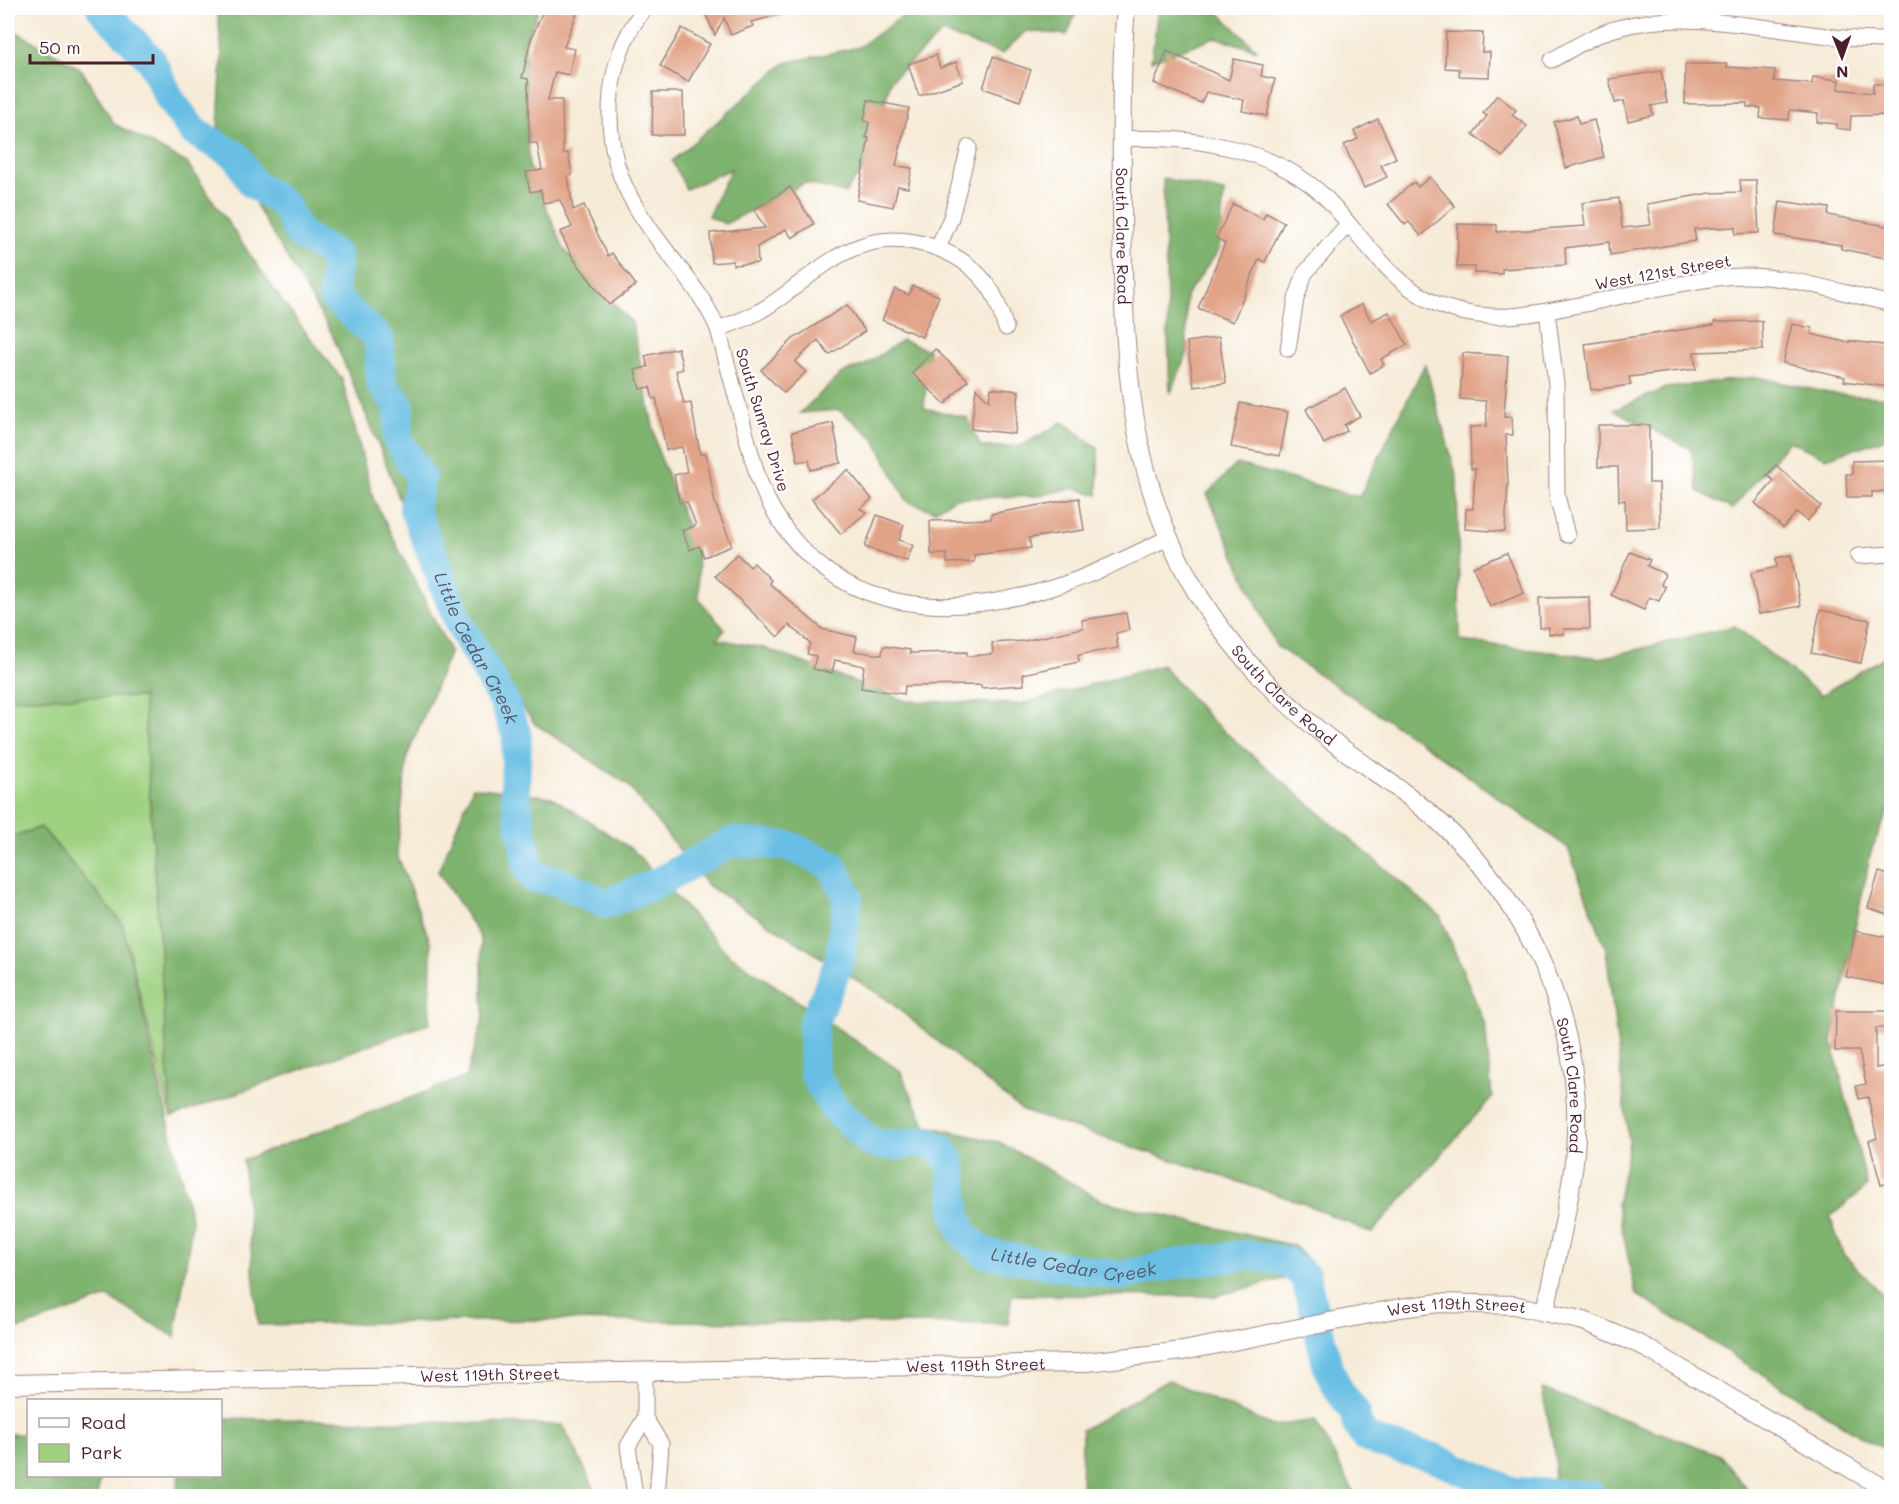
<svg xmlns="http://www.w3.org/2000/svg" width="1899" height="1504" font-family="Mali,sans-serif">
  <rect width="100%" height="100%" fill="#fff"/>
  <filter id="ink" filterUnits="userSpaceOnUse"><feTurbulence type="fractalNoise" baseFrequency=".0167" numOctaves="2"/><feDisplacementMap in="SourceGraphic" scale="12" xChannelSelector="R" yChannelSelector="G"/><feConvolveMatrix kernelMatrix="1 2 1 2 8 2 1 2 1" color-interpolation-filters="sRGB"/></filter>
  <filter id="wash" filterUnits="userSpaceOnUse"><feTurbulence type="fractalNoise" baseFrequency=".008" numOctaves="4" result="noise"/><feDisplacementMap in="SourceGraphic" scale="24" xChannelSelector="R" yChannelSelector="G"/><feGaussianBlur stdDeviation="1.35" result="paint"/><feColorMatrix in="noise" values="0 0 0 0 0 0 0 0 0 0 0 0 0 0 0 0 0 1.4 0 .05"/><feComposite in="paint" operator="in"/></filter>
  <g filter="url(#wash)">
    <rect width="100%" height="100%" fill="#f6ebd7"/>
    <path fill="#9fd181" stroke="#747856" stroke-width="1.5" d="M143 696 171 1117 122 923 41 827 8 839V698Z"/>
    <g fill="#7fb36f" stroke="#64694d" stroke-width="1.5">
      <path d="M217 8H539L525 44 529 167 564 249 632 323 658 451 697 552 699 599 725 630 717 639 764 648 906 701 1021 704 1162 665 1211 720 1440 916 1485 1024 1492 1097 1372 1233 1303 1203 1023 1111 885 998 707 885 627 784 535 724 432 583 379 446 331 332 261 214 218 127 222 55Z"/>
      <path d="M914 8H1078L1067 35 1026 31 1002 54 942 33 891 80 869 161 845 193 805 183 725 224 708 216 731 169 686 189 672 161 785 63 859 47Z"/>
      <path d="M1158 8H1217L1216 10 1257 50 1215 37 1151 61Z"/>
      <path d="M8 27 81 69 114 124 187 163 282 301 342 379 373 498 450 651 407 757 397 854 431 944 430 1023 171 1117 143 697 8 698Z"/>
      <path d="M1163 178 1224 192 1219 250 1186 296 1187 354 1170 394Z"/>
      <path d="M902 340 929 350 924 408 967 418 981 447 1021 446 1063 422 1098 448V495L1074 488 1037 496 955 498 934 511 907 501 874 438 839 410 800 413 842 373 865 365Z"/>
      <path d="M1425 364 1457 478 1460 641 1601 658 1735 626 1821 695 1891 653V804L1871 851 1832 1041 1867 1186 1830 1217 1843 1254 1891 1303V1451L1871 1443 1636 1294 1617 1204 1629 1143 1606 949 1568 848 1419 741 1276 646 1207 494 1237 464 1359 497Z"/>
      <path d="M1757 377 1833 394 1891 398V437L1826 458 1789 441 1732 509 1698 491 1691 449 1614 410 1666 388Z"/>
      <path d="M473 787 552 797 633 850 727 953 900 1071 926 1126 999 1142 1103 1201 1294 1246 1319 1270 1215 1296 1012 1295 1008 1324 531 1320 258 1325 243 1160 466 1077 484 1017 481 938 438 872Z"/>
      <path d="M41 827 122 923 192 1223 175 1337 108 1297 8 1333V839Z"/>
      <path d="M1168 1380 1273 1426 1315 1420 1356 1496H1081L1082 1430Z"/>
      <path d="M1542 1389 1720 1455 1752 1496H1551L1556 1458Z"/>
      <path d="M221 1418 563 1425 598 1496H176L179 1476H220Z"/>
      <path d="M8 1434H28V1476H101L97 1496H8Z"/>
    </g>
    <g fill="none" stroke-linecap="round" stroke-linejoin="round">
      <path stroke="#67bee4" stroke-width="30" id="s1" d="M101 8 151 60 171 101 194 132 237 156 252 183 284 204 299 234 336 256 333 297 379 338 381 383 400 407 397 438 421 478 414 509 460 625 505 704 517 736 515 792 528 866 534 878C560 878 583 893 605 904L655 884 731 842 789 846 832 865 848 898 839 963 813 1024 814 1074 834 1108 872 1143 893 1146 926 1141 945 1152 952 1170 956 1214 964 1235 985 1253 1120 1276 1185 1262 1249 1255 1285 1261 1305 1276 1328 1368 1340 1392 1354 1410 1358 1426 1365 1437 1379 1443 1434 1458 1513 1492 1592 1496"/>
    </g>
    <g id="blocks">
      <g fill="#e1a387">
        <path d="M544 8H579L564 47 575 49 569 75 555 72 548 100H562L563 154 568 153 572 175 568 176 573 210 584 205 608 256 612 253 636 285 609 305 573 258 560 232 572 227 560 200 543 203 541 190 530 192 526 172 542 170 537 143H529L528 79 522 78 531 39Z"/>
        <path d="M703 8H791L792 12 751 22 753 26 731 35 724 18 715 35Z"/>
        <path d="M682 28 710 44 688 82 660 66Z"/>
        <path d="M1446 32 1483 33 1482 52H1490L1489 77 1459 76V69L1445 68Z"/>
        <path d="M1167 51 1229 80 1234 59 1263 65 1261 76 1275 79 1267 116 1242 111 1244 100 1206 92 1201 103 1154 83Z"/>
        <path d="M936 55 940 68 956 62 963 81 919 96 908 64Z"/>
        <path d="M993 57 1031 70 1020 101 983 88Z"/>
        <path d="M1685 64H1727V67L1775 70 1774 81 1812 84 1813 77 1839 80 1838 89 1873 93V84H1892V115L1851 116 1850 130 1836 128 1837 124 1817 122 1818 113 1790 110 1789 120 1760 118 1761 108 1747 107V103L1685 104Z"/>
        <path d="M1661 71 1667 103 1651 106 1653 115 1628 121 1624 101 1615 103 1609 79Z"/>
        <path d="M653 92H683L684 135H652Z"/>
        <path d="M1497 95 1516 110 1512 115 1527 126 1503 157 1473 134 1487 116 1483 113Z"/>
        <path d="M868 100 909 108 896 166 912 168 908 188 898 186 893 207 857 200 869 138H866L869 122 864 121Z"/>
        <path d="M1577 116 1579 124 1594 120 1604 157 1566 168 1554 122Z"/>
        <path d="M1378 119 1396 158 1381 165 1387 177 1364 188 1344 145 1358 139 1354 131Z"/>
        <path d="M1430 177 1455 206 1421 236 1409 222 1405 225 1388 204 1414 182 1418 187Z"/>
        <path d="M1740 180H1756L1759 233 1735 234V227L1694 229 1696 241 1610 255 1609 242 1565 248 1566 265 1502 269V274L1474 273 1475 267H1457L1458 224 1497 225V232L1585 226 1582 203 1619 198 1622 228 1651 225 1647 204 1711 193 1741 192Z"/>
        <path d="M790 187 814 224 792 238 786 229 757 247 758 263 733 265V261L712 263 710 233 765 228 754 210Z"/>
        <path d="M1780 201 1829 208 1828 215 1892 227 1886 258 1841 249V245L1775 235Z"/>
        <path d="M1233 204 1263 219 1266 213 1284 222 1265 262 1259 259 1233 322 1198 308 1225 243 1216 238Z"/>
        <path d="M913 286 939 296 922 337 882 320 895 289 909 295Z"/>
        <path d="M1362 304 1371 321 1389 312 1407 345 1381 359 1384 365 1370 373 1340 316Z"/>
        <path d="M847 305 865 331 829 355 818 340 795 362 806 372 784 393 761 370 793 339Z"/>
        <path d="M1762 321 1763 350 1694 352 1696 369 1629 377 1631 385 1591 390 1585 344 1714 325V322Z"/>
        <path d="M1792 324 1812 328 1811 334 1849 343 1850 341 1892 346 1888 387 1844 381 1845 377 1783 363Z"/>
        <path d="M1219 337 1226 383 1194 387 1187 342Z"/>
        <path d="M678 348 683 369 676 371 684 404 691 403 700 454 706 453 715 503 732 546 704 557 699 546 690 550 682 531 696 525 687 502 679 503 674 475 687 472 682 447 666 450 656 398 653 399 650 387 640 389 635 370 648 367 645 356Z"/>
        <path d="M935 349 968 380 945 404 912 373Z"/>
        <path d="M1463 353 1508 356 1504 417H1512L1513 435H1506L1508 485 1505 532 1465 529 1466 509H1473L1475 469H1471L1470 427 1487 426 1486 401 1460 399Z"/>
        <path d="M976 388 989 401 991 388 1019 391 1015 434 971 429Z"/>
        <path d="M1345 388 1360 416 1344 425 1347 431 1324 444 1306 409Z"/>
        <path d="M1240 403 1288 412 1280 456 1231 447Z"/>
        <path d="M833 423 841 463 811 470 809 460 798 462 792 432Z"/>
        <path d="M1598 425H1649V483H1659L1660 528 1626 529 1625 500 1619 501 1618 467H1598Z"/>
        <path d="M1892 460V491L1872 492V497H1847L1846 474H1852V461Z"/>
        <path d="M1776 465 1821 506 1807 521 1797 512 1783 528 1755 503 1774 481 1767 475Z"/>
        <path d="M848 470 872 499 860 509 867 512 841 534 812 499Z"/>
        <path d="M1079 498 1084 530 1029 538 1031 548 974 555V562L947 563V554H931L930 521 991 519V514Z"/>
        <path d="M877 515 904 525 899 540 913 545 907 561 865 547Z"/>
        <path d="M1630 552 1650 560 1647 566 1665 574 1661 585 1665 587 1659 601 1649 597 1644 610 1611 595Z"/>
        <path d="M1507 553 1524 593 1490 607 1473 567Z"/>
        <path d="M737 554 750 567 754 563 771 580 769 583 822 629 857 637 854 651 882 655 883 646 910 650V653L967 652V656L993 654 992 643 1024 641 1083 628 1082 620 1126 613 1129 630 1116 633 1118 648 1078 655 1079 662 1023 674 1024 685 981 688V685L905 686 904 694 861 688 864 666 835 660 832 673 813 669 816 656 807 654 810 643 789 625 778 637 715 576Z"/>
        <path d="M1791 555 1801 606 1759 614 1751 573 1777 567 1776 558Z"/>
        <path d="M1589 597 1590 629H1564V634H1549V627L1540 628 1539 598Z"/>
        <path d="M1820 610 1870 620 1861 663 1811 653Z"/>
        <path d="M1879 872 1892 876V916L1868 908Z"/>
        <path d="M1855 931 1892 938 1888 985 1846 977Z"/>
        <path d="M1836 1011H1892V1028H1876V1068L1892 1065V1182L1881 1185 1869 1141 1877 1138 1868 1097 1859 1099 1856 1086 1866 1084 1859 1051H1835Z"/>
      </g>
    </g>
  </g>
  <g filter="url(#ink)">
    <use href="#blocks" fill-opacity="0" stroke="#a08581" stroke-width="1.5"/>
    <g fill="none" stroke-linecap="round" stroke-linejoin="round">
      <defs>
        <g id="minor">
          <path d="M645 8C601 64 599 147 636 207 661 250 698 283 718 329 727 364 737 399 746 435 752 456 757 479 767 499 829 619 950 622 1064 584 1100 572 1134 554 1168 538"/>
          <path d="M1552 60C1574 48 1594 34 1618 28 1701 4 1805 42 1892 40"/>
          <path d="M1122 139C1193 135 1277 148 1329 201 1366 241 1398 295 1454 310 1497 323 1536 313 1579 305 1625 296 1671 284 1717 278 1777 269 1834 292 1892 304"/>
          <path d="M938 248 951 218 969 147"/>
          <path d="M1547 311 1556 384 1557 496 1567 535"/>
          <path d="M718 329C732 324 747 319 760 311 794 292 823 259 860 246 906 230 964 249 991 290 998 300 1001 315 1006 328"/>
          <path d="M1288 349 1296 299 1305 273 1348 224"/>
          <path d="M1858 556 1892 554"/>
          <path d="M645 1371V1418L661 1444 657 1496"/>
          <path d="M635 1496 628 1446 645 1418"/>
        </g>
        <g id="tertiary">
          <path id="s2" d="M1126 8C1120 71 1122 135 1122 199 1123 330 1123 461 1189 579 1222 638 1265 686 1317 729 1347 754 1381 775 1412 799 1520 882 1586 1014 1575 1152 1570 1205 1556 1258 1545 1311"/>
          <path id="s3" d="M8 1384 1078 1363 1183 1351 1400 1308 1439 1303 1514 1305 1584 1321 1641 1345 1892 1493"/>
        </g>
      </defs>
      <use href="#minor" stroke="#a08581" stroke-width="17"/>
      <use href="#tertiary" stroke="#a08581" stroke-width="20"/>
      <use href="#minor" stroke="#fff" stroke-width="15"/>
      <use href="#tertiary" stroke="#fff" stroke-width="18"/>
    </g>
  </g>
  <g text-anchor="middle" stroke-width="4.5" stroke-linejoin="round" paint-order="stroke">
    <g font-size="16" fill="#4a1f2b" stroke="#fff">
      <text dy="6" stroke="none"><textPath href="#s2" startOffset="228">South Clare Road</textPath></text>
      <text transform="translate(1663 272) rotate(-10)" y="6">West 121st Street</text>
      <text transform="translate(763 420) rotate(73)" y="6">South Sunray Drive</text>
      <text dy="6" stroke="none"><textPath href="#s2" startOffset="732">South Clare Road</textPath></text>
      <text dy="6" stroke="none"><textPath href="#s2" startOffset="1236">South Clare Road</textPath></text>
      <text dy="6" stroke="none"><textPath href="#s3" startOffset="1454">West 119th Street</textPath></text>
      <text dy="6" stroke="none"><textPath href="#s3" startOffset="968">West 119th Street</textPath></text>
      <text dy="6" stroke="none"><textPath href="#s3" startOffset="482">West 119th Street</textPath></text>
    </g>
    <g font-size="18" font-style="italic" fill="#54576c" stroke="#fff">
      <text dy="6" stroke="none"><textPath href="#s1" startOffset="792">Little Cedar Creek</textPath></text>
      <text dy="6" stroke="none"><textPath href="#s1" startOffset="1946">Little Cedar Creek</textPath></text>
    </g>
  </g>
  <rect width="1899" height="1504" fill="none" stroke="#fff" stroke-width="30"/>
  <rect x="27" y="1399" width="195" height="78" fill="#ffffff" stroke="#b7a5aa" stroke-width="1.5"/>
  <rect x="39" y="1418" width="30" height="9" fill="#ffffff" stroke="#b7a5aa" stroke-width="1.5"/>
  <text x="81" y="1429" font-size="18" fill="#4a1f2b">Road</text>
  <rect x="39" y="1444" width="30" height="18" fill="#9fd181" stroke="#b7a5aa" stroke-width="1.5"/>
  <text x="81" y="1459" font-size="18" fill="#4a1f2b">Park</text>
  <g transform="translate(1842 57) rotate(179)" stroke="#ffffff" stroke-width="4.5" paint-order="stroke">
  <path d="M0-4.5L10 22L0 15L-10 22Z" fill="#4a1f2b"/>
  <text y="-9" font-size="16" font-weight="bold" text-anchor="middle" fill="#4a1f2b">N</text>
  </g>
  <path d="M30 54v9h123v-9" fill="none" stroke="#4a1f2b" stroke-width="3"/>
  <text x="39" y="54" font-size="18" fill="#4a1f2b" stroke="#ffffff" stroke-width="4.5" paint-order="stroke">50 m</text>
</svg>
